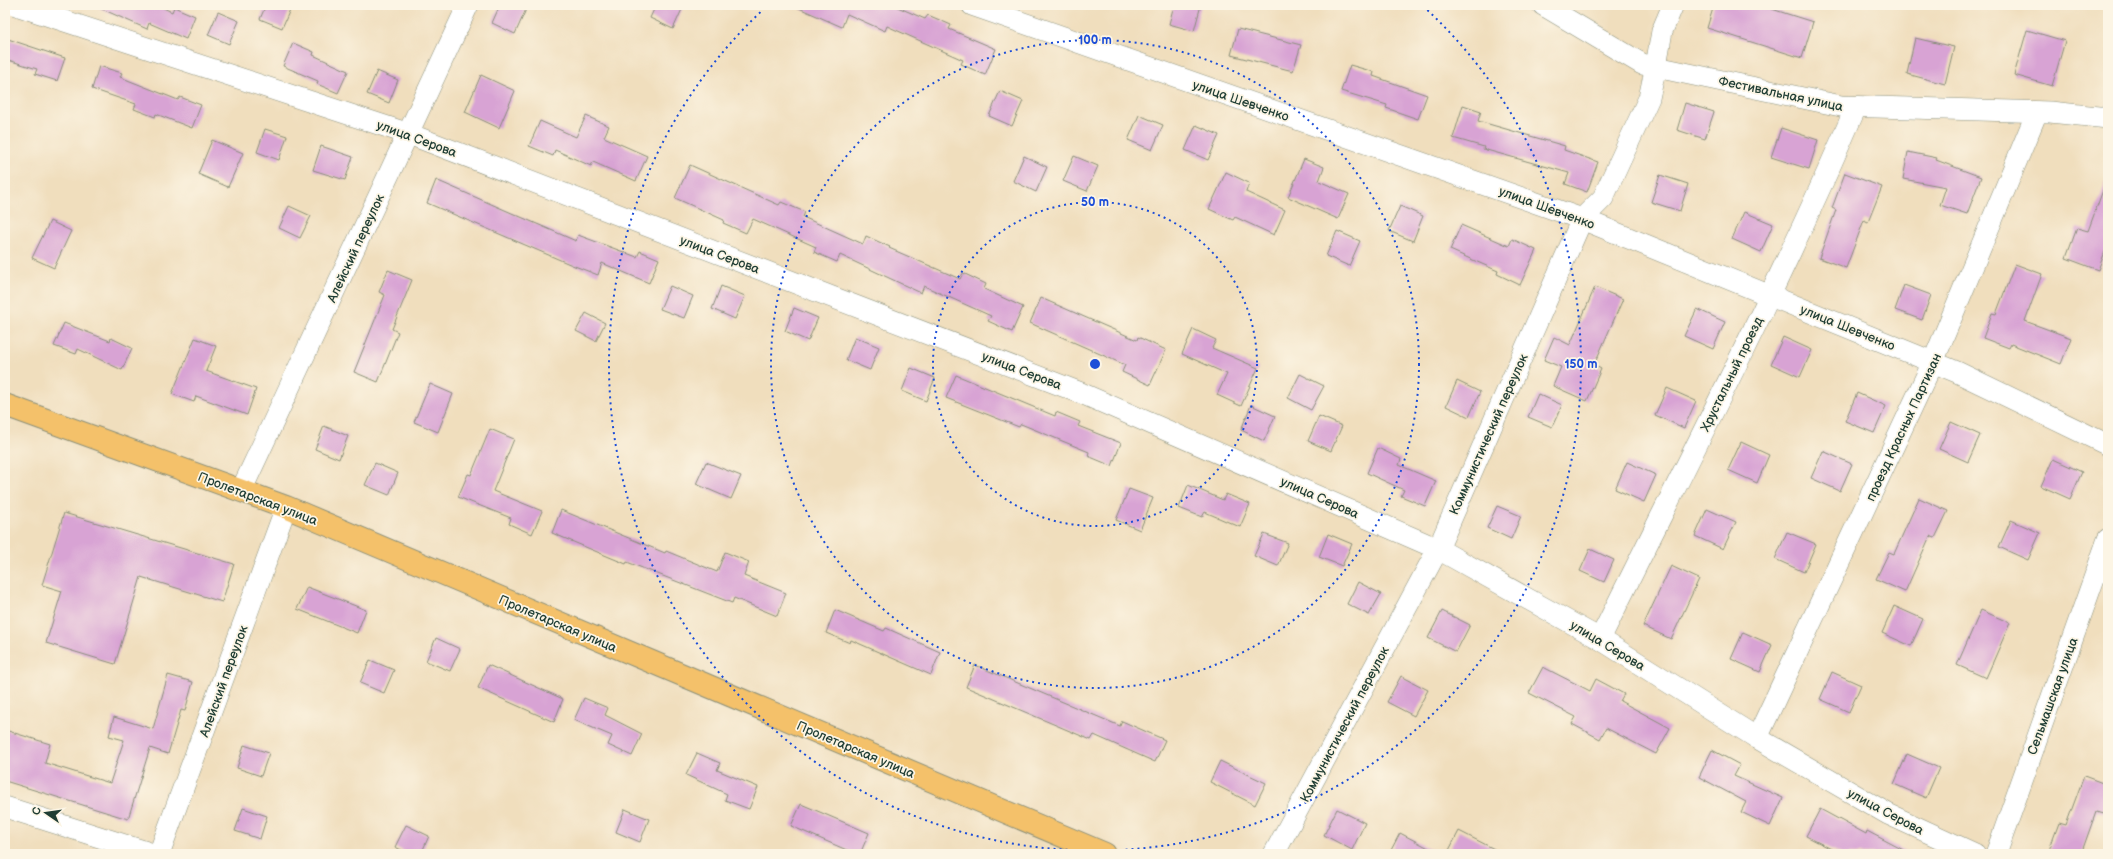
<svg xmlns="http://www.w3.org/2000/svg" width="2113" height="859" font-family="'Balsamiq Sans',sans-serif">
  <rect width="100%" height="100%" fill="#fcf5e5"/>
  <filter id="ink" filterUnits="userSpaceOnUse"><feTurbulence type="fractalNoise" baseFrequency=".025" numOctaves="2"/><feDisplacementMap in="SourceGraphic" scale="8" xChannelSelector="R" yChannelSelector="G"/><feConvolveMatrix kernelMatrix="1 2 1 2 8 2 1 2 1" color-interpolation-filters="sRGB"/></filter>
  <filter id="wash" filterUnits="userSpaceOnUse"><feTurbulence type="fractalNoise" baseFrequency=".012" numOctaves="4" result="noise"/><feDisplacementMap in="SourceGraphic" scale="16" xChannelSelector="R" yChannelSelector="G"/><feGaussianBlur stdDeviation="0.9" result="paint"/><feColorMatrix in="noise" values="0 0 0 0 0 0 0 0 0 0 0 0 0 0 0 0 0 1.4 0 .05"/><feComposite in="paint" operator="in"/></filter>
  <g filter="url(#wash)">
    <rect width="100%" height="100%" fill="#f0debd"/>
    <g id="blocks">
      <g fill="#d8a3d4">
        <path d="M93 5H157L172 12 174 7 195 16 186 39 149 23 147 29Z"/>
        <path d="M266 5H292L282 28 260 19Z"/>
        <path d="M500 5H528L515 34 492 23Z"/>
        <path d="M656 5H684L673 29 650 18Z"/>
        <path d="M792 5H893L925 19 928 15 951 25 949 29 996 49 985 75 961 64 963 60 887 26 885 31 847 14 842 27Z"/>
        <path d="M1174 5H1201L1194 31 1169 24Z"/>
        <path d="M1714 5H1759L1813 22 1802 58 1707 28Z"/>
        <path d="M218 12 239 21 229 44 208 35Z"/>
        <path d="M1238 29 1301 45 1293 71 1231 55Z"/>
        <path d="M2027 30 2065 41 2052 86 2014 75Z"/>
        <path d="M5 38 65 58 57 81 35 74 37 69 5 59Z"/>
        <path d="M1915 38 1954 47 1945 84 1907 74Z"/>
        <path d="M293 43 314 52 313 55 348 71 338 93 317 84 318 81 283 66Z"/>
        <path d="M1350 65 1374 72 1373 76 1427 95 1418 119 1386 108 1387 105 1341 91Z"/>
        <path d="M99 66 122 73 120 77 178 100 180 97 201 105 192 128 156 114 155 117 134 109 136 104 92 89Z"/>
        <path d="M377 71 398 80 389 103 367 94Z"/>
        <path d="M481 75 515 91 499 128 465 112Z"/>
        <path d="M1000 91 1023 101 1012 126 989 116Z"/>
        <path d="M1685 103 1714 112 1705 139 1677 130Z"/>
        <path d="M1463 105 1481 111 1478 121 1565 146 1564 150 1598 162 1587 192 1565 184 1569 173 1483 149 1484 147 1453 138Z"/>
        <path d="M1139 115 1163 125 1152 150 1128 140Z"/>
        <path d="M586 116 609 126 604 137 647 156 636 181 593 162 591 166 555 150 553 156 529 146 540 121 576 137Z"/>
        <path d="M1196 125 1219 135 1208 160 1185 150Z"/>
        <path d="M1781 128 1818 140 1809 169 1771 157Z"/>
        <path d="M265 129 287 136 279 160 257 152Z"/>
        <path d="M212 140 243 153 228 187 198 174Z"/>
        <path d="M321 146 353 157 345 180 313 170Z"/>
        <path d="M1908 152 1937 158 1936 160 1981 177 1967 214 1940 205 1946 187 1903 179Z"/>
        <path d="M1024 156 1047 167 1036 192 1013 181Z"/>
        <path d="M1074 156 1098 166 1087 191 1063 181Z"/>
        <path d="M1304 159 1324 167 1319 181 1349 194 1338 219 1288 197Z"/>
        <path d="M690 165 779 205 781 202 805 212 803 217 863 244 866 236 890 247 889 248 960 279 963 273 986 284 984 289 1023 307 1012 332 988 321 991 316 924 286 921 293 840 255 837 262 814 252 816 247 753 219 746 233 723 223 724 220 675 198Z"/>
        <path d="M1226 172 1249 183 1246 192 1285 210 1274 235 1235 217 1233 220 1209 209Z"/>
        <path d="M1845 173 1882 187 1868 222 1864 220 1846 268 1819 258 1836 210 1832 208Z"/>
        <path d="M1660 175 1688 184 1680 211 1651 202Z"/>
        <path d="M436 180 576 241 578 235 637 257 640 251 659 259 649 283 602 263 598 275 572 265 427 203Z"/>
        <path d="M2106 182H2108V244L2098 270 2066 258 2077 228 2088 231Z"/>
        <path d="M289 206 311 216 300 238 279 228Z"/>
        <path d="M1400 206 1423 216 1413 241 1389 231Z"/>
        <path d="M1744 212 1773 224 1761 252 1732 239Z"/>
        <path d="M50 221 71 231 54 268 32 258Z"/>
        <path d="M1461 225 1509 246 1512 239 1536 250 1520 285 1497 274 1498 271 1450 250Z"/>
        <path d="M1337 231 1360 241 1349 266 1326 256Z"/>
        <path d="M2015 264 2042 274 2025 321 2071 338 2061 364 2011 344 2009 348 1983 338 1992 313 1996 314Z"/>
        <path d="M388 270 412 280 392 329 398 332 378 382 354 372 385 295 379 292Z"/>
        <path d="M1904 285 1931 295 1922 320 1895 310Z"/>
        <path d="M670 286 693 296 684 318 660 309Z"/>
        <path d="M721 286 745 296 735 319 712 309Z"/>
        <path d="M1595 287 1623 299 1594 365 1601 369 1587 401 1553 386 1561 367 1544 360 1554 337 1570 345Z"/>
        <path d="M1041 298 1137 340 1138 337 1166 350 1150 385 1122 372 1125 365 1030 323Z"/>
        <path d="M794 308 818 318 808 341 785 331Z"/>
        <path d="M1697 309 1725 322 1713 349 1684 336Z"/>
        <path d="M586 313 605 323 596 341 576 331Z"/>
        <path d="M64 323 110 341 111 338 132 348 122 370 78 349 76 354 54 346Z"/>
        <path d="M1193 329 1216 340 1212 348 1258 368 1241 406 1217 395 1227 374 1182 354Z"/>
        <path d="M855 337 879 347 870 370 846 360Z"/>
        <path d="M1783 337 1812 350 1800 377 1771 364Z"/>
        <path d="M195 338 216 346 206 371 256 389 247 415 196 396 194 402 172 394Z"/>
        <path d="M911 368 935 378 926 401 902 391Z"/>
        <path d="M1300 374 1324 386 1311 410 1288 398Z"/>
        <path d="M956 375 1055 416 1056 412 1080 422 1078 426 1121 443 1112 466 1088 456 1089 452 1021 424 1019 427 946 398Z"/>
        <path d="M1457 381 1480 392 1469 417 1446 406Z"/>
        <path d="M430 384 453 394 438 432 414 422Z"/>
        <path d="M1667 388 1696 401 1684 428 1655 415Z"/>
        <path d="M1857 393 1886 406 1874 433 1845 421Z"/>
        <path d="M1538 394 1562 405 1552 427 1528 417Z"/>
        <path d="M1251 405 1275 416 1264 441 1241 430Z"/>
        <path d="M1319 416 1342 426 1331 451 1308 441Z"/>
        <path d="M1951 422 1980 435 1968 462 1939 449Z"/>
        <path d="M324 426 348 436 339 459 315 449Z"/>
        <path d="M490 429 514 439 493 491 542 511 532 534 509 524 511 518 458 497 468 474 471 475Z"/>
        <path d="M1741 442 1769 455 1757 483 1728 470Z"/>
        <path d="M1378 448 1401 459 1399 465 1436 481 1425 506 1401 496 1404 490 1367 473Z"/>
        <path d="M1823 451 1852 464 1840 491 1811 478Z"/>
        <path d="M2053 459 2082 472 2070 499 2041 486Z"/>
        <path d="M706 462 741 476 731 499 696 484Z"/>
        <path d="M1627 462 1656 475 1644 502 1615 489Z"/>
        <path d="M375 463 398 473 389 495 365 485Z"/>
        <path d="M1188 485 1223 500 1226 494 1250 504 1240 527 1205 512 1202 517 1179 508Z"/>
        <path d="M1129 489 1153 498 1140 530 1116 520Z"/>
        <path d="M1919 498 1948 511 1935 538 1930 536 1905 592 1876 579 1889 552 1894 554Z"/>
        <path d="M1497 506 1521 516 1511 539 1487 528Z"/>
        <path d="M1707 509 1736 522 1723 549 1695 536Z"/>
        <path d="M561 510 665 553 666 551 717 572 725 552 749 562 744 576 786 593 777 616 734 598 732 603 627 562 626 564 552 533Z"/>
        <path d="M64 513 234 564 222 602 141 577 115 664 46 643 62 591 42 585Z"/>
        <path d="M2011 520 2040 533 2028 560 1999 547Z"/>
        <path d="M1787 532 1816 544 1804 572 1775 559Z"/>
        <path d="M1264 534 1288 543 1278 566 1254 556Z"/>
        <path d="M1328 534 1352 544 1342 566 1319 557Z"/>
        <path d="M1590 549 1614 560 1604 582 1580 571Z"/>
        <path d="M1671 566 1699 579 1671 639 1643 626Z"/>
        <path d="M1358 582 1381 594 1369 615 1347 604Z"/>
        <path d="M307 587 366 610 357 633 297 609Z"/>
        <path d="M1894 606 1923 619 1911 646 1882 633Z"/>
        <path d="M835 610 884 631 886 628 940 652 931 675 851 640 850 643 826 633Z"/>
        <path d="M1981 610 2010 623 1986 678 1957 665Z"/>
        <path d="M1442 611 1470 625 1456 652 1428 638Z"/>
        <path d="M1743 632 1772 645 1760 672 1731 659Z"/>
        <path d="M436 638 460 649 450 671 426 661Z"/>
        <path d="M370 660 394 670 384 693 360 683Z"/>
        <path d="M488 665 563 699 554 722 478 688Z"/>
        <path d="M975 665 1120 726 1122 721 1165 740 1155 762 1094 735 1091 740 966 687Z"/>
        <path d="M1543 667 1590 691 1596 679 1624 694 1620 701 1670 728 1656 754 1606 728 1600 739 1572 724 1576 717 1529 693Z"/>
        <path d="M1832 672 1861 685 1849 712 1820 699Z"/>
        <path d="M168 675 193 682 185 711 181 710 168 754 150 748 128 819 5 781V730L50 744 45 763 110 783 124 740 109 736 114 717 153 729Z"/>
        <path d="M1401 676 1428 690 1414 716 1387 702Z"/>
        <path d="M584 698 608 708 605 715 642 734 632 756 608 745 612 736 574 720Z"/>
        <path d="M244 745 269 753 261 776 237 768Z"/>
        <path d="M1712 750 1740 765 1734 776 1783 798 1770 826 1741 812 1746 802 1699 777Z"/>
        <path d="M697 753 720 763 717 770 758 787 749 809 725 800 727 794 686 775Z"/>
        <path d="M1907 754 1939 768 1926 798 1894 784Z"/>
        <path d="M1220 761 1266 783 1255 805 1210 782Z"/>
        <path d="M2084 776 2108 785V800L2103 814 2096 812 2081 854H2059L2049 850 2059 823 2066 825Z"/>
        <path d="M801 804 869 833 860 854H856L791 826Z"/>
        <path d="M243 808 267 816 260 839 235 831Z"/>
        <path d="M625 809 649 819 640 842 616 832Z"/>
        <path d="M1337 809 1365 823 1352 850 1324 835Z"/>
        <path d="M1820 809 1866 834 1867 831 1911 854H1841L1806 836Z"/>
        <path d="M406 825 429 836 421 854H410L395 847Z"/>
        <path d="M1459 831 1504 854H1447Z"/>
        <path d="M1400 833 1440 854H1389Z"/>
      </g>
    </g>
  </g>
  <g filter="url(#ink)">
    <use href="#blocks" fill-opacity="0" stroke="#888e78" stroke-width="1"/>
    <g fill="none" stroke-linecap="round" stroke-linejoin="round">
      <defs>
        <g id="minor">
          <path d="M16 5 409 134 1081 393 1438 549 1600 639 1757 738 1888 814 1975 854"/>
          <path d="M972 5 1582 219 1957 372 2108 445"/>
          <path d="M1543 5 1642 64 1841 106 2050 112 2108 118"/>
          <path d="M241 491 468 5"/>
          <path d="M1600 639C1687 463 1778 288 1856 107"/>
          <path d="M1757 738 1933 362 2037 112"/>
          <path d="M5 807 153 854"/>
          <path d="M159 854 286 507"/>
          <path d="M1274 854 1438 549 1582 219 1603 198 1649 98 1656 66 1662 31 1673 5"/>
          <path d="M1996 854 2108 539"/>
        </g>
        <path id="major" d="M5 405 286 507 1105 854"/>
      </defs>
      <use href="#minor" stroke="#888e78" stroke-width="22"/>
      <use href="#major" stroke="#888e78" stroke-width="24"/>
      <use href="#minor" stroke="#fff" stroke-width="21"/>
      <use href="#major" stroke="#f4c16a" stroke-width="22"/>
    </g>
  </g>
  <g fill="none" stroke="#1d4ed8" stroke-width="2" stroke-dasharray="2 4">
    <circle cx="1095" cy="364" r="162"/>
    <circle cx="1095" cy="364" r="324"/>
    <path d="M1423 6A486 486 0 1 1 767 6"/>
  </g>
  <g text-anchor="middle" stroke-width="3.5" stroke-linejoin="round" paint-order="stroke">
    <g font-size="13" fill="#1f3d34" stroke="#fcf5e5">
      <text transform="translate(1781 93) rotate(12)" y="5">Фестивальная улица</text>
      <text transform="translate(1241 100) rotate(19)" y="5">улица Шевченко</text>
      <text transform="translate(417 138) rotate(20)" y="5">улица Серова</text>
      <text transform="translate(1547 207) rotate(20)" y="5">улица Шевченко</text>
      <text transform="translate(355 248) rotate(-65)" y="5">Алейский переулок</text>
      <text transform="translate(720 254) rotate(21)" y="5">улица Серова</text>
      <text transform="translate(1848 327) rotate(22)" y="5">улица Шевченко</text>
      <text transform="translate(1022 370) rotate(21)" y="5">улица Серова</text>
      <text transform="translate(1731 374) rotate(-64)" y="5">Хрустальный проезд</text>
      <text transform="translate(1903 427) rotate(-65)" y="5">проезд Красных Партизан</text>
      <text transform="translate(1488 434) rotate(-66)" y="5">Коммунистический переулок</text>
      <text transform="translate(1320 497) rotate(24)" y="5">улица Серова</text>
      <text transform="translate(258 498) rotate(21)" y="5">Пролетарская улица</text>
      <text transform="translate(558 623) rotate(23)" y="5">Пролетарская улица</text>
      <text transform="translate(1608 645) rotate(31)" y="5">улица Серова</text>
      <text transform="translate(223 681) rotate(-70)" y="5">Алейский переулок</text>
      <text transform="translate(2052 696) rotate(-70)" y="5">Сельмашская улица</text>
      <text transform="translate(1344 724) rotate(-62)" y="5">Коммунистический переулок</text>
      <text transform="translate(856 749) rotate(23)" y="5">Пролетарская улица</text>
      <text transform="translate(1886 811) rotate(28)" y="5">улица Серова</text>
    </g>
  </g>
  <circle cx="1095" cy="364" r="6" fill="#1d4ed8" stroke="#fcf5e5" stroke-width="2"/>
  <g font-size="12" text-anchor="middle" font-weight="bold" fill="#1d4ed8" stroke="#fcf5e5" stroke-width="3.5" stroke-linejoin="round" paint-order="stroke">
    <text x="1095" y="44">100 m</text>
    <text x="1095" y="206">50 m</text>
    <text x="1581" y="368">150 m</text>
  </g>
  <rect width="2113" height="859" fill="none" stroke="#fcf5e5" stroke-width="20"/>
  <g transform="translate(46 813) rotate(283)" stroke="#fcf5e5" stroke-width="3" paint-order="stroke">
  <path d="M0-3L7 15L0 10L-7 15Z" fill="#1f3d34"/>
  <text y="-6" font-size="11" font-weight="bold" text-anchor="middle" fill="#1f3d34">С</text>
  </g>
</svg>
